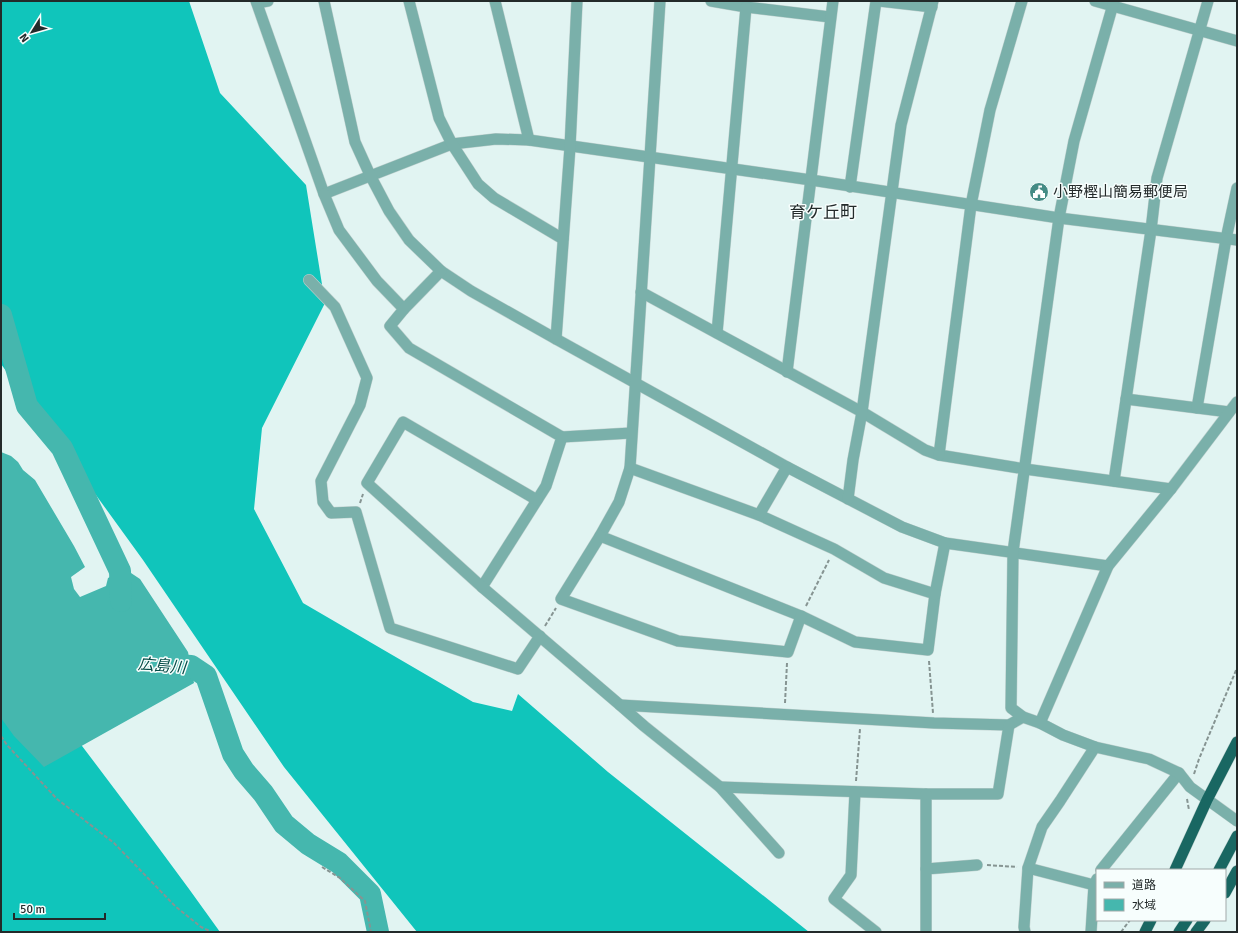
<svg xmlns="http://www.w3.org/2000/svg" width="1238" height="933" font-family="Signika,'Noto Sans JP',sans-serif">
  <rect width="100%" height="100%" fill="#e1f4f2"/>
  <g fill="#10c5bb">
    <path d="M1 1H189L220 93 306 185 325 303 262 428 254 509 303 603 473 702 512 711 518 694 608 772 809 932H417L284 767 143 560 1 364Z"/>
    <path d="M1 637C73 736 149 832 220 932H1Z"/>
  </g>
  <path fill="#45b7ae" d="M1 452 11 456 18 462 23 470 35 480 74 546 85 567 71 577 74 589 80 597 106 586 108 578 125 569 140 579 188 652 194 683 44 767 14 736 1 718Z"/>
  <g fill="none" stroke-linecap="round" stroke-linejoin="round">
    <g stroke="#45b7ae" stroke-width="22">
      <path d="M1 315 27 406 62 448 120 571 121 601"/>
      <path d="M161 664 191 666 206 676 233 754 244 771 263 793 284 824 308 844 339 863 370 894 378 932"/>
    </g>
    <defs>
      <g id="minor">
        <path d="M256 1 324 194 452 144 496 139 529 140 811 180"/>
        <path d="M324 1 355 142 370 175 389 211 409 240 441 271 471 291 556 339 787 467 902 527 945 543 1108 566"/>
        <path d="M409 1 439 118 452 144 478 184 494 198 563 239"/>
        <path d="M495 1 529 140"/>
        <path d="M660 1 630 468 619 502 600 536 801 616 855 642 928 650 935 594"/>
        <path d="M711 1 746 7 830 17"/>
        <path d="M879 1 932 7"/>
        <path d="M1095 1 1237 41"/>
        <path d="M257 3 268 1"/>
        <path d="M850 187 876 1"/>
        <path d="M324 194 339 230 377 281 404 309"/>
        <path d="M441 271 404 309 390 326 409 348 562 437 546 486 482 587"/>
        <path d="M309 280 335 307 367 378 360 405 321 481 323 502 331 513 356 512 390 628 518 669 540 636"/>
        <path d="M641 292 862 412 925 450 939 455 1025 469 1171 489"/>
        <path d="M717 333 746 7"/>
        <path d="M556 339 570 147 577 1"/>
        <path d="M787 372 833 1"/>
        <path d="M1126 399 1229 412"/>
        <path d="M1197 408 1226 239 1237 188"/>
        <path d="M562 437 631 433"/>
        <path d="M939 455 971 205 990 110 1022 1"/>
        <path d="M630 468 759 515 834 549 884 578 935 594 945 543"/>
        <path d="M1114 481 1151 230 1157 178 1208 1"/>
        <path d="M848 499 853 460 862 412 901 125 933 1"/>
        <path d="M537 500 403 422 367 483 482 587 620 705 644 726 720 787 779 853"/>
        <path d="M759 515 787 467"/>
        <path d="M600 536 561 599 678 641 788 652 801 616"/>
        <path d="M620 705 934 723 1009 725 1023 717"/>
        <path d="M1040 723 1108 566 1171 489 1237 402"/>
        <path d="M720 787 926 794H998L1009 725"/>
        <path d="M855 792 851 875 834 899 876 932"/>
        <path d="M1028 868 1094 885"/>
        <path d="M926 869 977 865"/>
        <path d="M1101 870 1179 773"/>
        <path d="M926 932V794"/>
        <path d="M1025 932 1024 927 1028 868 1042 827 1060 801 1095 747"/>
        <path d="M1091 932 1094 885 1097 879"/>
      </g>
      <g id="tertiary">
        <path d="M1114 1 1074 141 1059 218 1013 552 1011 708 1023 717 1040 723 1063 735 1095 747 1149 759 1179 773 1190 787 1237 821"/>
        <path d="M811 180 1059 218 1237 240"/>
      </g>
      <g id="trunk">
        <path d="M1175 870 1207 800 1237 742"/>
        <path d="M1219 870 1237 836"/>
        <path d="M1225 893 1237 871"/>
        <path d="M1145 932 1151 920"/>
        <path d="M1179 932 1187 920"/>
        <path d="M1196 932 1205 920"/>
      </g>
    </defs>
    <use href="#minor" stroke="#bfd0ce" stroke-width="12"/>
    <use href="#tertiary" stroke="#bfd0ce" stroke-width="12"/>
    <use href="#trunk" stroke="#bfd0ce" stroke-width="12"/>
    <g stroke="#869492" stroke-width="2" stroke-dasharray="4 2" stroke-linecap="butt">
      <path d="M360 503 363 494"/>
      <path d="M806 606 829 560"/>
      <path d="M545 626 556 608"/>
      <path d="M929 661 933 713"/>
      <path d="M785 703 787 663"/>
      <path d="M1 736 7 745 57 799 114 843 175 906 201 927 212 932"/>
      <path d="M1194 774 1199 759 1237 668"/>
      <path d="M856 781 860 729"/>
      <path d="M1187 799 1189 810"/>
      <path d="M987 865 1017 867"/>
      <path d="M322 867 340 878 365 901 371 932"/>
      <path d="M1121 932 1130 920"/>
    </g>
    <use href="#minor" stroke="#7ab0aa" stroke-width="11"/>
    <use href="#tertiary" stroke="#7ab0aa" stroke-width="11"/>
    <use href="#trunk" stroke="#196762" stroke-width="11"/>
  </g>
  <defs>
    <symbol id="civic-disc" viewBox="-11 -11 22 22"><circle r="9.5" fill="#448b85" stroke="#f7fefd"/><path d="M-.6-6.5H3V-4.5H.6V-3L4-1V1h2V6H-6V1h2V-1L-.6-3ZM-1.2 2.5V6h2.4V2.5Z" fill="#fff"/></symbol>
  </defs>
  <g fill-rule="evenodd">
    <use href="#civic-disc" x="1028" y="181" width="22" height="22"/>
  </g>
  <g text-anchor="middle" stroke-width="3" stroke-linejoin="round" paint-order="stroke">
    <g font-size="15" fill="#232a2a" stroke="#f7fefd" text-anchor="start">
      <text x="1053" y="197">小野樫山簡易郵便局</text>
    </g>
    <g font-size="16" font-style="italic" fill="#064c47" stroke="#f7fefd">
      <text transform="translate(162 665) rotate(5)" y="6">広島川</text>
    </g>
    <g font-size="17" fill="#232a2a" stroke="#f7fefd">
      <text x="823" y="218">育ケ丘町</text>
    </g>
  </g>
  <rect width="1238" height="933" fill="none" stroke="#232a2a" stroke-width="4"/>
  <rect x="1096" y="869" width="130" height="52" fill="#f7fefd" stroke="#a2a9a9"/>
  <rect x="1104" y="882" width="20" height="6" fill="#7ab0aa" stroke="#a2a9a9"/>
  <text x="1132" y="889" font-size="12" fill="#232a2a">道路</text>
  <rect x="1104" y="899" width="20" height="12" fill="#45b7ae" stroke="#a2a9a9"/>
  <text x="1132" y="909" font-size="12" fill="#232a2a">水域</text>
  <g transform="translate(32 32) rotate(233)" stroke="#f7fefd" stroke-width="3" paint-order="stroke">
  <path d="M0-3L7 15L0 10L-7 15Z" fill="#232a2a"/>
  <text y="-6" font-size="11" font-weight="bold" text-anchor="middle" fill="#232a2a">N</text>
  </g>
  <path d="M14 913v6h91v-6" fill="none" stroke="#232a2a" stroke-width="2"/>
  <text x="20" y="913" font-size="12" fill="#232a2a" stroke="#f7fefd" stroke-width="3" paint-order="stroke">50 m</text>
</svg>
